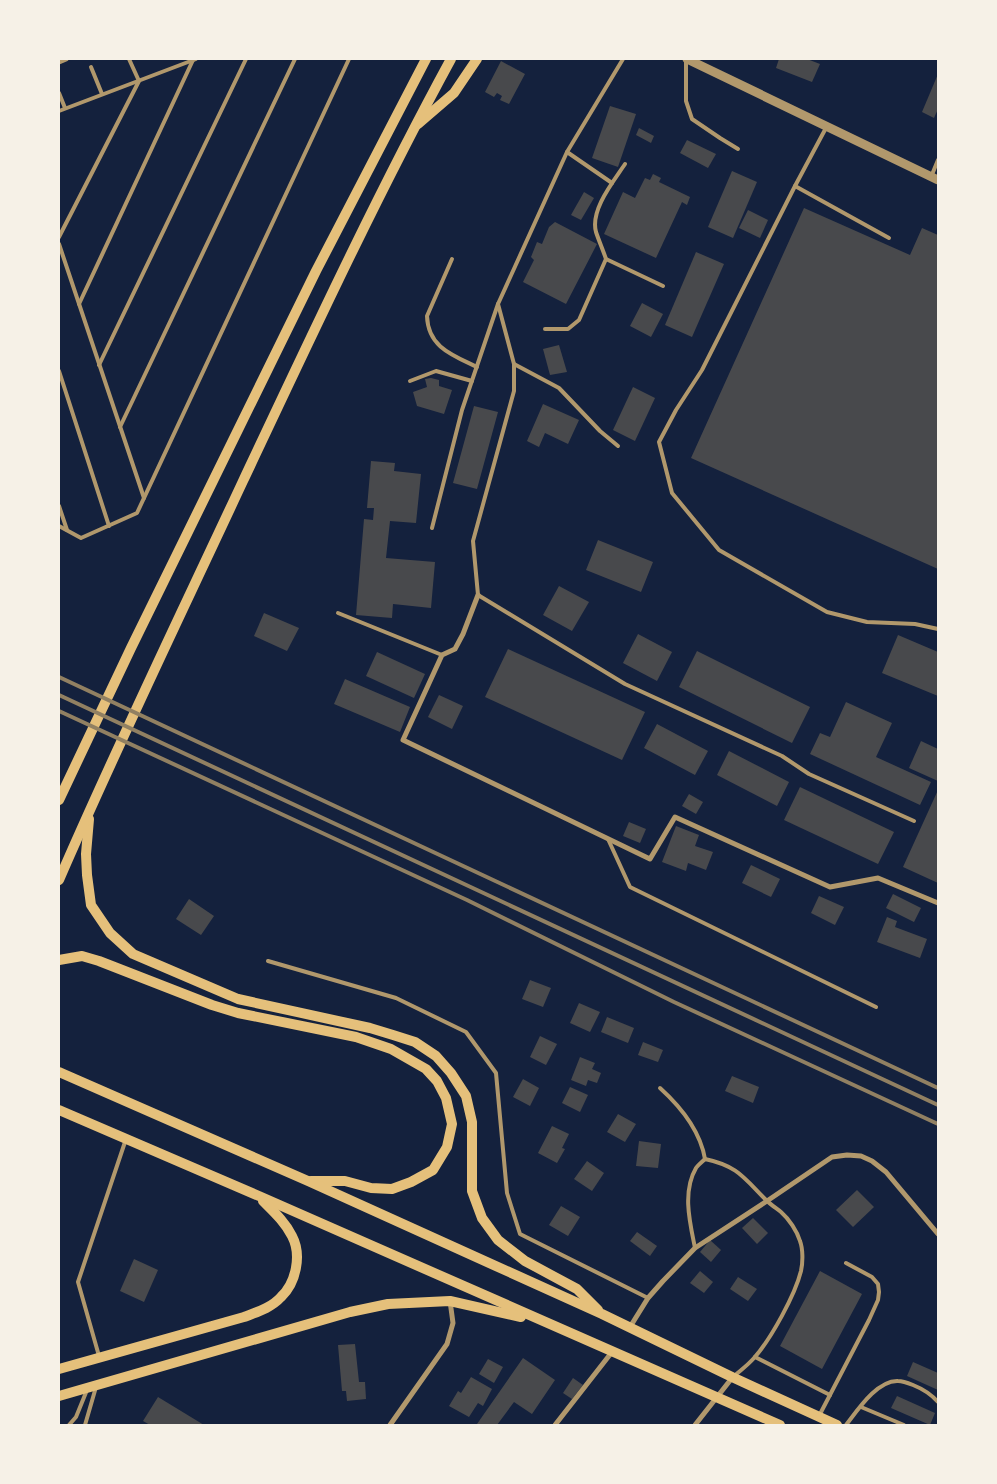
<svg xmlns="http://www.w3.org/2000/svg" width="997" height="1484" font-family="'Roboto Condensed',sans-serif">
  <rect width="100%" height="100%" fill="#14213d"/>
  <g fill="#48494c">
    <path d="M779 59H807L820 64 812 82 776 68Z"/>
    <path d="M501 61 525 74 509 104 500 100 502 96 497 93 494 97 485 92Z"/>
    <path d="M938 74V109L934 118 922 112Z"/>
    <path d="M610 106 636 114 618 167 592 158Z"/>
    <path d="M639 128 654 136 651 143 636 135Z"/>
    <path d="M687 140 716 154 708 168 680 153Z"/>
    <path d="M732 171 757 182 733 238 708 227Z"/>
    <path d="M653 174 661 178 659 182 690 197 687 205 682 202 656 258 604 234 623 192 635 198 645 178 650 180Z"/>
    <path d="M584 192 594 198 581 220 571 215Z"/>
    <path d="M804 208 910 255 922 228 938 235V569L691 458Z"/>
    <path d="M748 210 768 220 760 238 739 228Z"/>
    <path d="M555 222 597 244 566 304 523 282 534 260 531 257 537 242 542 244 549 227Z"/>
    <path d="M696 252 724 264 692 337 665 325Z"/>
    <path d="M642 303 663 314 651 337 630 326Z"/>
    <path d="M559 345 567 372 550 375 543 349Z"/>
    <path d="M431 378 439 380V386L452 390 444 414 417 406 413 392 427 387 425 379Z"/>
    <path d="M633 387 655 398 635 441 613 430Z"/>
    <path d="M543 404 579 420 568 444 545 433 539 447 527 441Z"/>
    <path d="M474 406 498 412 477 489 453 483Z"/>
    <path d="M371 461 395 463 394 471 421 474 416 523 390 521 386 558 435 562 431 608 393 604 392 618 356 615 364 519 373 520 374 508H367Z"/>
    <path d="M598 540 653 562 641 592 586 570Z"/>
    <path d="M559 586 589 602 572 631 543 615Z"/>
    <path d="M264 613 299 628 287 651 254 636Z"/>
    <path d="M638 634 672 652 657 681 623 663Z"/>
    <path d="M898 635 938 652V696L882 673Z"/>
    <path d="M508 649 645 712 622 760 485 697Z"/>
    <path d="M697 651 810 707 792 743 679 687Z"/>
    <path d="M377 652 425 674 414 698 366 676Z"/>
    <path d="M345 679 410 707 400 732 334 704Z"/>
    <path d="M439 695 463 706 452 729 428 717Z"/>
    <path d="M846 702 892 723 876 757 931 782 920 805 810 754 820 733 830 737Z"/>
    <path d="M657 724 708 751 695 775 644 748Z"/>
    <path d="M921 741 938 749V781L909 768Z"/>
    <path d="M729 751 789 782 777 806 717 775Z"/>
    <path d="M800 787 894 832 878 864 784 820Z"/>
    <path d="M938 790V883L903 867Z"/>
    <path d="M689 794 703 802 696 814 682 806Z"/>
    <path d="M629 822 646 829 640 843 623 836Z"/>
    <path d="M676 826 699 835 695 846 713 852 706 870 688 863 686 871 662 862Z"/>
    <path d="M751 865 780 879 771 897 742 883Z"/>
    <path d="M893 894 921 908 914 922 886 908Z"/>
    <path d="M819 896 844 907 835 925 811 913Z"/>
    <path d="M189 899 214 916 201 935 176 919Z"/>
    <path d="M887 917 897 921 895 927 927 939 920 958 877 942Z"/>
    <path d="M530 980 551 988 543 1007 522 999Z"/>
    <path d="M579 1003 600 1012 590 1032 570 1023Z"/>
    <path d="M607 1017 634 1028 628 1043 601 1032Z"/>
    <path d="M540 1036 557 1044 546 1065 530 1057Z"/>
    <path d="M643 1042 663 1050 658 1062 638 1055Z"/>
    <path d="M580 1057 595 1063 592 1069 601 1073 597 1083 588 1080 586 1086 571 1080Z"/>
    <path d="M732 1076 759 1087 753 1103 725 1091Z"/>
    <path d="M523 1079 539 1088 530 1106 513 1097Z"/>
    <path d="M570 1087 588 1095 580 1112 562 1103Z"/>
    <path d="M618 1114 636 1124 625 1142 607 1132Z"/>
    <path d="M552 1126 569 1134 562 1148 565 1149 557 1163 538 1153Z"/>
    <path d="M639 1141 661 1144 658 1168 636 1166Z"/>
    <path d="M587 1161 604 1173 592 1191 574 1179Z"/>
    <path d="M857 1190 874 1207 853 1227 836 1210Z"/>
    <path d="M561 1206 580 1217 568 1236 549 1225Z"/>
    <path d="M753 1218 768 1233 757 1244 742 1228Z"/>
    <path d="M637 1232 657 1246 650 1256 630 1241Z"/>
    <path d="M710 1240 721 1250 711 1262 700 1252Z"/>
    <path d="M134 1259 158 1270 144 1302 120 1291Z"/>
    <path d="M700 1271 713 1282 704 1293 690 1283Z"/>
    <path d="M820 1271 862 1294 822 1369 780 1346Z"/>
    <path d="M738 1277 757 1289 748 1301 730 1289Z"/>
    <path d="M355 1344 359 1382H365L366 1399 347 1401 346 1391H342L338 1345Z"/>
    <path d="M523 1358 555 1380 532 1414 514 1402 497 1425H478L477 1424Z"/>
    <path d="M488 1359 503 1367 494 1383 479 1374Z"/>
    <path d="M913 1362 938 1373V1390L907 1376Z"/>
    <path d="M471 1377 492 1389 483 1406 478 1403 469 1417 449 1406 458 1391 461 1393Z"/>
    <path d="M573 1378 583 1385 572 1399 563 1393Z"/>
    <path d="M897 1396 935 1413 930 1425 891 1408Z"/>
    <path d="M158 1397 204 1425H150L143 1421Z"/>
  </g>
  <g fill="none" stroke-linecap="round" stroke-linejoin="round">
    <g stroke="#b1986c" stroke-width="4">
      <path d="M623 59 567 152 498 304 514 364V391L473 541 478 595 625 684 782 756 809 774 914 821"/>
      <path d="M686 60V101L692 119 720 138 738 149"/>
      <path d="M91 67 102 94"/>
      <path d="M59 93 65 108"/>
      <path d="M59 111 196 59"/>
      <path d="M827 126 795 186 889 238"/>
      <path d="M567 152 612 183"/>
      <path d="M625 164C613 182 590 210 596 232 599 241 603 250 606 259L663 286"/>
      <path d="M931 177 938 160"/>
      <path d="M795 186 702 370 676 410 659 442 672 493 719 550 827 612 867 622 915 624 938 629"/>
      <path d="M59 237 139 81 129 59"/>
      <path d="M59 244 144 498"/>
      <path d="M452 259 427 316C428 347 452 355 477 367"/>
      <path d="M79 304 193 60"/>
      <path d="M545 329H568L579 320 606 259"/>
      <path d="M514 364 559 388 600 431 618 446"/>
      <path d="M99 365 246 59"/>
      <path d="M59 371 109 526"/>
      <path d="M410 381 436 371 472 381"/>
      <path d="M120 427 295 59"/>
      <path d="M59 506 67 530"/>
      <path d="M59 526 81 538 137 513 349 59"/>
      <path d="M432 528 462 410 498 304"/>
      <path d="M338 613 442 655"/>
      <path d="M608 839 630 887 876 1007"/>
      <path d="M268 961 396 998 466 1032 496 1073 507 1193 520 1234 648 1298"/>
      <path d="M660 1088C681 1107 700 1130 705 1159"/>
      <path d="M695 1248C690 1223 682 1192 696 1168 698 1165 702 1162 705 1159 738 1166 744 1178 766 1200 771 1205 776 1208 781 1212 789 1219 797 1231 800 1241 803 1249 803 1262 801 1271 795 1295 771 1339 754 1358 748 1365 741 1370 734 1376"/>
      <path d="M99 1356 78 1282 126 1139"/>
      <path d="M755 1357 830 1395"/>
      <path d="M861 1407 904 1425"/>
      <path d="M819 1416 869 1320 878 1300 879 1292 878 1284 872 1277 846 1263"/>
      <path d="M69 1425 76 1417 87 1390"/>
      <path d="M85 1425 96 1387"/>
      <path d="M846 1425C857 1411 877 1380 898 1381 903 1381 908 1383 913 1385 923 1389 931 1394 938 1402"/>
    </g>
    <g stroke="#b1986c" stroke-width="5">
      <path d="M59 62 66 59"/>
      <path d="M478 595 463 634 455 649 442 655 403 740 650 859 675 817 830 887 878 878 938 903"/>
      <path d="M630 1327 648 1298 663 1281 695 1248 767 1201 832 1157 847 1155 861 1156 872 1161 886 1172 938 1234"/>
      <path d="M390 1425 447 1344 453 1323 450 1301"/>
      <path d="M555 1425 612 1352"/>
      <path d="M695 1425 732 1378"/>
    </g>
    <path stroke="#b1986c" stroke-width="9" d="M687 59 938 180"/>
    <g stroke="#e5c07b" stroke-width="10">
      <path d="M418 124 454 93 477 59"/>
      <path d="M59 800 131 648 316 271 426 59"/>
      <path d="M89 819 86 854 87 875 91 905 110 933 133 954 238 999 370 1028 393 1035 415 1042 436 1056 451 1073 466 1096 472 1122V1191L482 1218 498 1240 525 1261 577 1289 598 1310"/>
      <path d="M59 880C117 746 181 614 243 481 310 339 376 197 451 59"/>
      <path d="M59 960 82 956 99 961 212 1005 238 1013 356 1037 391 1049 426 1069 437 1081 446 1098 452 1124 447 1147 433 1170 411 1182 392 1189 371 1188 345 1181H311"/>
      <path d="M59 1072 308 1181 602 1314 732 1377 837 1425"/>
      <path d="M59 1110 259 1196 780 1425"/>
      <path d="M59 1369 244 1317C257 1312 271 1308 281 1297 296 1283 302 1255 292 1236 285 1222 274 1212 263 1201"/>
      <path d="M59 1396 350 1312 388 1304 450 1301 521 1317"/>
    </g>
    <g stroke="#918062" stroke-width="4">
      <path d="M59 677 938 1088"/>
      <path d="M59 695 938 1105"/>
      <path d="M59 711 467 900 674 1002 938 1124"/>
    </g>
  </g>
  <rect width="997" height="1484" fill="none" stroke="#f6f1e7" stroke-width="120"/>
</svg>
